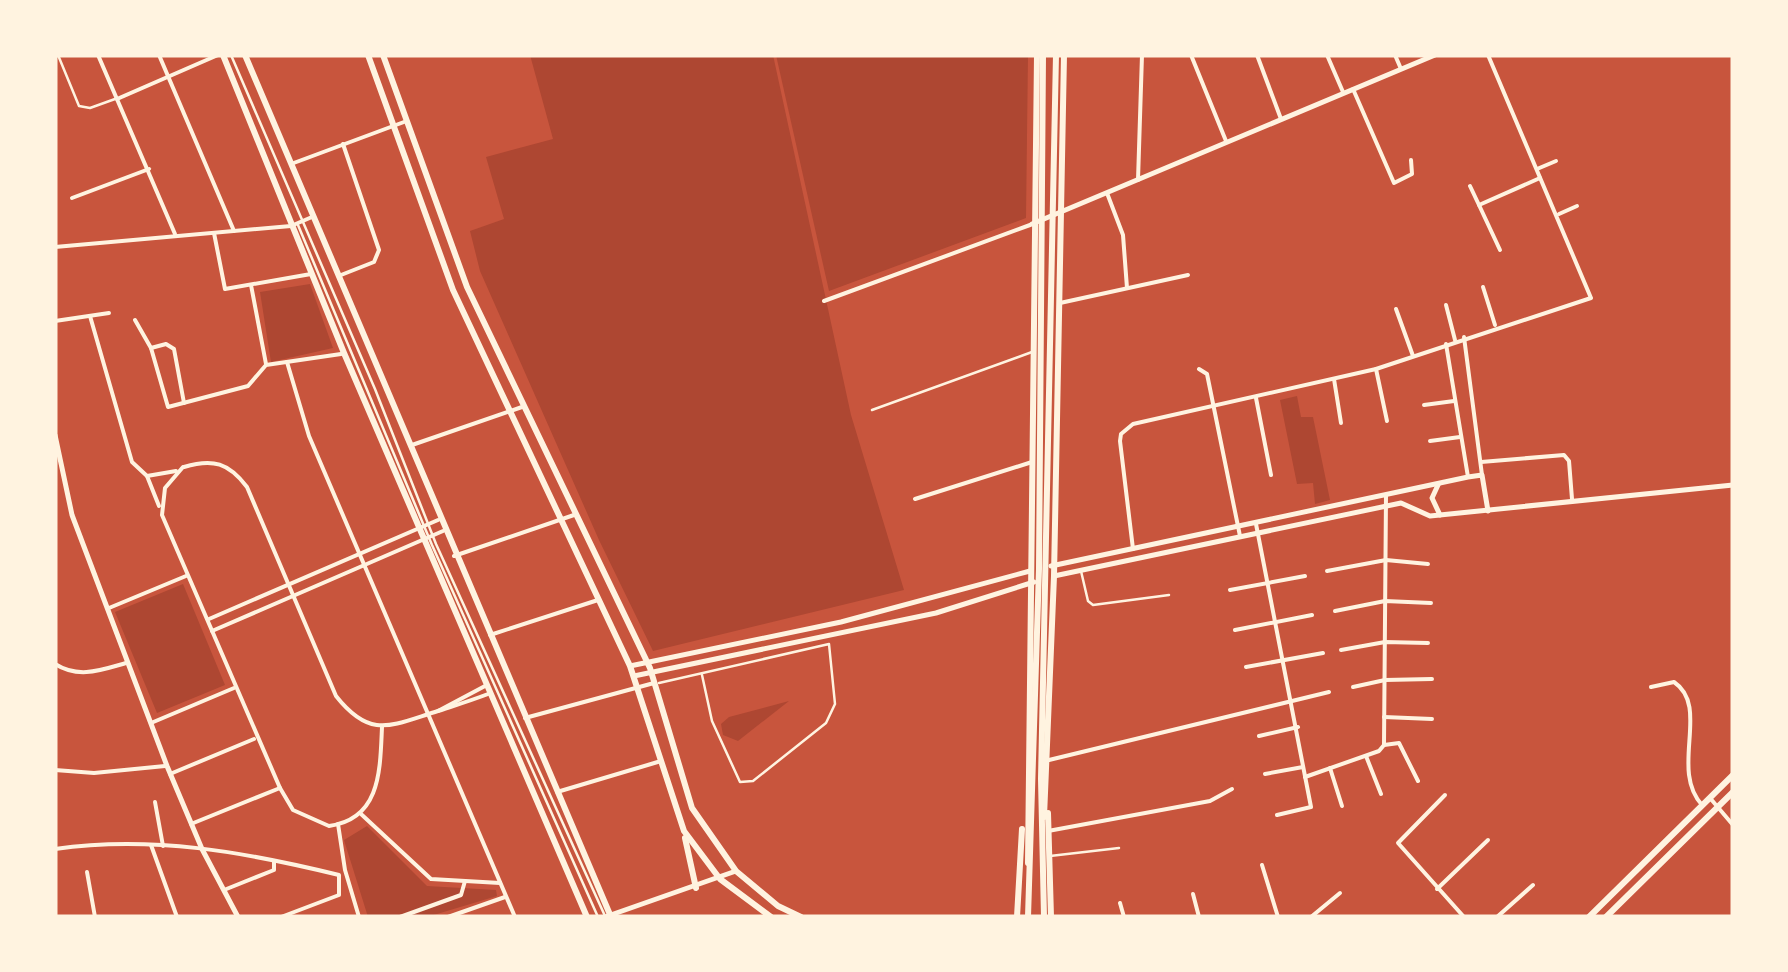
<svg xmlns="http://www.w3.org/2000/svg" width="1788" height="972" font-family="Lato,sans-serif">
  <rect width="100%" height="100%" fill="#c8553d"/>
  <g fill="#ae4732">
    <path d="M530 55H773L851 415 904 590 653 651 599 540 480 271 470 231 504 219 486 157 553 139Z"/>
    <path d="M776 55H1028L1026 218 829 291Z"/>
    <path d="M310 284 333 348 271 362 260 292Z"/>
    <path d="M1297 396 1301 417H1313L1330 500 1315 504 1313 483 1297 484 1280 400Z"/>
    <path d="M183 584 225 685 157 713 115 612Z"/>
    <path d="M789 701 738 741 723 735 721 724 729 717Z"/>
    <path d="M367 826 427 886 496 890 497 896 427 917H368L344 840Z"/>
  </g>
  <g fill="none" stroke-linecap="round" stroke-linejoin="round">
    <g stroke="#fff3e0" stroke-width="2.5">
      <path d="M58 55 79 106 90 108 115 99"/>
      <path d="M231 55 375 389 436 544 605 916"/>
      <path d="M298 225 432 545 598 917"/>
      <path d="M872 410 1032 352"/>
      <path d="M1081 571 1088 601 1093 605 1169 595"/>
      <path d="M659 683 829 644 835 704 826 723 753 781 740 782 712 721 702 675"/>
      <path d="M1050 856 1119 848"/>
    </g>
    <g stroke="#fff3e0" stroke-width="4">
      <path d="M338 824 345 870 359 917"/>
      <path d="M400 917 461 895 465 881"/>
    </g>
    <g stroke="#fff3e0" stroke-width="4">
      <path d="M98 55 175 234"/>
      <path d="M159 55 234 231"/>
      <path d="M1191 55 1226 141"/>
      <path d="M1257 55 1281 119"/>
      <path d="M1327 55 1343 92"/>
      <path d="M1395 55 1401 69"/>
      <path d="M1353 89 1394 183 1412 174 1411 160"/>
      <path d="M117 99 218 55"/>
      <path d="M291 164 404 122"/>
      <path d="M1537 169 1556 161"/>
      <path d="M1138 180 1142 55"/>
      <path d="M1470 186 1479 205 1540 178"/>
      <path d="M1107 193 1123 235 1127 288"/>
      <path d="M72 198 149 169"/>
      <path d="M1479 205 1500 250"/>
      <path d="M1559 214 1577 206"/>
      <path d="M214 233 225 289 311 274"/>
      <path d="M55 247 291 226 312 217"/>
      <path d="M341 275 374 262 379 250 343 144"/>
      <path d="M251 285 266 364"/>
      <path d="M1483 287 1495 325"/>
      <path d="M824 301 1030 225"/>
      <path d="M1060 303 1188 275"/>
      <path d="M1446 305 1455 340"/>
      <path d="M1396 309 1413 356"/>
      <path d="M90 316 132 462 147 476 159 506"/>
      <path d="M135 320 151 348 168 407 248 386 266 365 341 354"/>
      <path d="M55 321 109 313"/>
      <path d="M1464 337 1482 475"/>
      <path d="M1446 344 1468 477"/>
      <path d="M151 348 166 344 174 349 184 403"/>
      <path d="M287 362 309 436 515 917"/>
      <path d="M1199 369 1207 374 1240 536"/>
      <path d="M1376 369 1387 421"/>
      <path d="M1334 379 1341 423"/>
      <path d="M1256 398 1271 475"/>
      <path d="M1424 405 1454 401"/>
      <path d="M1430 441 1460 437"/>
      <path d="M412 445 522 407"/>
      <path d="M1481 462 1564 455 1569 461 1572 499"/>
      <path d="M183 467 165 488 162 515 280 788 293 810 329 826C381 819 380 770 382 727"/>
      <path d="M184 467C213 458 229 463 247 487L336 696C370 739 390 726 435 712 453 706 470 701 488 694"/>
      <path d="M147 476 176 471"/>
      <path d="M915 499 1032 462"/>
      <path d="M1256 524 1311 807 1277 815"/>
      <path d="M1133 549 1120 441 1121 434 1133 424 1376 369 1591 298 1488 55"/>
      <path d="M454 556 574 515"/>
      <path d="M1327 571 1386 560 1428 564"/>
      <path d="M1230 590 1305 576"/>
      <path d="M109 608 186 576"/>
      <path d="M1335 611 1385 601 1431 603"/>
      <path d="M209 619 438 520"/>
      <path d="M1235 630 1312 615"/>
      <path d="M212 631 443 531"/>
      <path d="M490 635 598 600"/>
      <path d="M1341 650 1385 642 1428 643"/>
      <path d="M55 664C79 679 101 670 126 663"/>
      <path d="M1246 667 1323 653"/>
      <path d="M1353 687 1385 680 1432 679"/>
      <path d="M1651 687 1674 682C1711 707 1669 769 1702 805"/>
      <path d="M438 711 485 686"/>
      <path d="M1384 717 1432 719"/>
      <path d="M525 718 654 683"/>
      <path d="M151 723 234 688"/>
      <path d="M1259 736 1298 727"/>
      <path d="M1384 745 1386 495"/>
      <path d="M1366 756 1381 794"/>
      <path d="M1049 760 1329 692"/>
      <path d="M1330 768 1342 806"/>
      <path d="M55 770 94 773 165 766"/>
      <path d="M170 774 254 739"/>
      <path d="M1265 774 1303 767"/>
      <path d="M1305 777 1379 751 1384 745 1399 743 1418 781"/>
      <path d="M557 792 661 761"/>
      <path d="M1445 795 1398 843 1464 917"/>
      <path d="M1710 798 1733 825"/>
      <path d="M155 802 163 846"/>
      <path d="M361 814 431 879 500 883"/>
      <path d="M191 824 280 788"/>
      <path d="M1048 831 1210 801 1232 789"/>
      <path d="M151 845 177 917"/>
      <path d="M55 849C151 835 245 852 339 875V895L281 917"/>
      <path d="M1262 865 1278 917"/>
      <path d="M87 872 95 917"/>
      <path d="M1437 889 1488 840"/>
      <path d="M224 890 274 870V862"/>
      <path d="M1193 894 1199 917"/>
      <path d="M1120 903 1124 917"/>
      <path d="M448 917 505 897"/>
      <path d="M1311 917 1340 893"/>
      <path d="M1497 917 1533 885"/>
    </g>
    <g stroke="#fff3e0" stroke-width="5">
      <path d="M1032 224 1435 55"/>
      <path d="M55 435 72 515 167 766 202 849 238 917"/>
      <path d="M1438 485 1432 498 1440 515"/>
      <path d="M1051 566 1468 477 1482 475 1488 511"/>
      <path d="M1054 576 1401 503 1430 516 1733 485"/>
      <path d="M630 666 841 622 1030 571"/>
      <path d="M634 676 936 613 1034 582"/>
      <path d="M605 917 736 871"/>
    </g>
    <g stroke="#fff3e0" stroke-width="6">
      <path d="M368 55 453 290 630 666 684 831 720 879 771 917"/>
      <path d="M383 55 467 287 650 668 692 808 736 871 778 906 801 917"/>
      <path d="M1048 813 1051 917"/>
      <path d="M1044 817 1054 576 1064 55"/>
      <path d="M685 838 696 888"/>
      <path d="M1028 863 1037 55"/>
      <path d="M1017 917 1022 829"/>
      <path d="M1589 917 1733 775"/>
      <path d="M1606 917 1733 792"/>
    </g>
    <g stroke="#fff3e0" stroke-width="6">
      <path d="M223 55 344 353 587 917"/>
      <path d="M245 55 611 917"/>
      <path d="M1028 917 1039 569 1043 55"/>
      <path d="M1044 917 1041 779 1056 55"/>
    </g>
  </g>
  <rect width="1788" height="972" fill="none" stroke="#fff3e0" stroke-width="115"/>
</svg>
